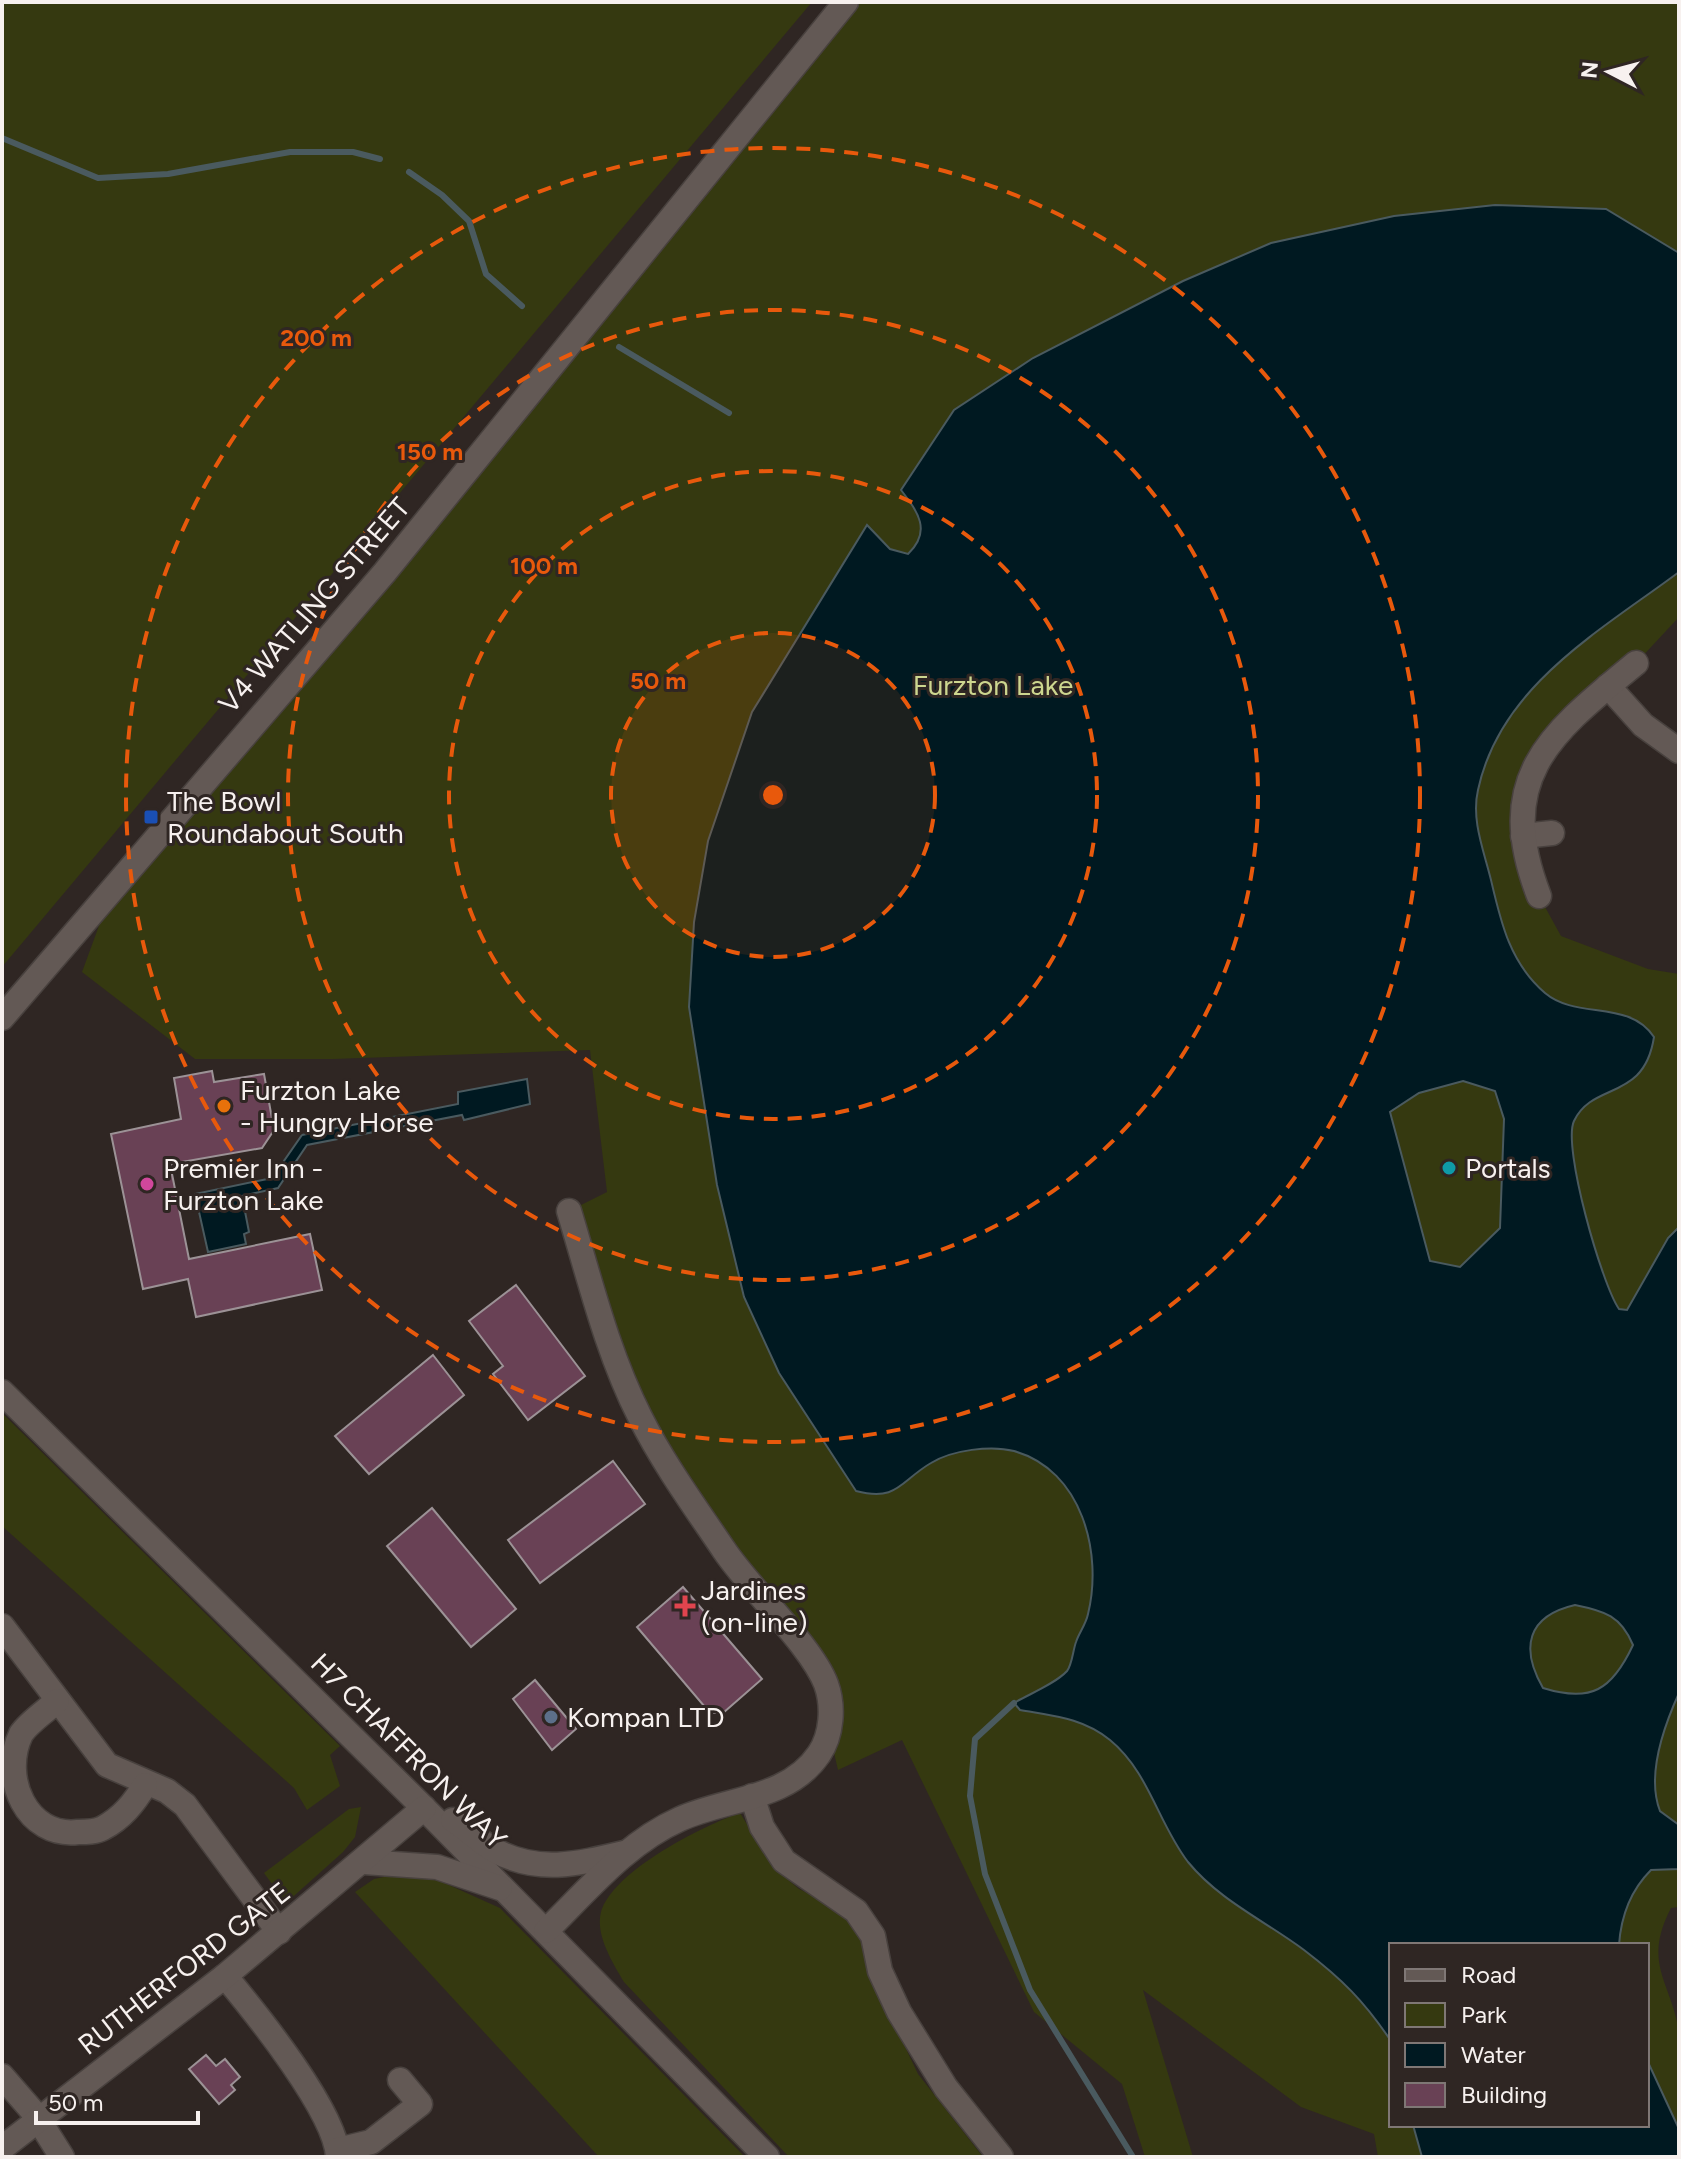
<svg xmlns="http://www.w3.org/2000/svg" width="1681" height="2159" font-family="Figtree,sans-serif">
  <rect width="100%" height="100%" fill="#2f2623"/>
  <g fill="#353910" fill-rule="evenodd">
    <path d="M2 2H812L2 967Z"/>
    <path d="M846 2H1679V617L1529 778 1539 896 1561 936 1648 969 1679 974V1907L1671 1908C1642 1964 1671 1981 1679 2032 1681 2069 1679 2119 1679 2157H1378L1374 2134 1301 2107 1143 1990 1193 2157H1145L1122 2084 1034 2012 902 1740 838 1770 829 1731 831 1709 641 1419 569 1211 607 1192 590 1050 333 1059H195L82 972 114 885ZM1391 1945H1647V2125H1391Z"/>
    <path d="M2 1413 340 1746 330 1755 340 1786 307 1810 294 1788 2 1526Z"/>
    <path d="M361 1807 355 1837 343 1852 286 1903 264 1873 349 1809Z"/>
    <path d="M740 1813 775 1869 799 1889 844 1911 862 1939 879 1992 918 2074 983 2157H789L624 1982C613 1963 595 1935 601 1912 613 1871 702 1826 740 1813Z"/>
    <path d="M398 1874 440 1881 500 1908 745 2157H599L355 1892 374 1879Z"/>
  </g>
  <g fill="#001921" stroke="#4a5a5f" stroke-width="2" fill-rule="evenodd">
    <path d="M1495 205 1606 209 1679 253V572C1600 631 1500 686 1478 790 1471 820 1484 851 1491 880 1501 923 1510 963 1545 993 1577 1020 1629 999 1654 1037 1644 1102 1593 1081 1574 1121 1562 1146 1602 1285 1619 1309L1627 1310 1668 1238 1679 1227V1693C1664 1726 1646 1775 1660 1811L1679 1825V1869L1651 1870C1630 1891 1621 1916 1619 1945H1391V2041C1364 2001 1342 1979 1304 1950 1265 1921 1219 1900 1188 1862 1158 1823 1149 1772 1110 1740 1083 1718 1054 1716 1020 1710L1014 1703C1029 1694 1055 1684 1067 1671 1072 1665 1073 1650 1076 1642 1079 1633 1086 1624 1088 1614 1103 1553 1082 1470 1014 1451 991 1445 952 1450 931 1463 900 1481 898 1502 856 1491L779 1373 744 1297 717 1185 689 1007 694 922 708 841 752 712 867 525 890 549 908 554C932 531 918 512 901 490L954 410 1033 358 1183 281 1271 243 1394 216ZM1463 1081 1495 1091 1504 1119 1500 1228 1460 1267 1430 1261 1390 1112 1419 1093ZM1575 1605C1605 1611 1621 1616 1633 1645 1612 1690 1591 1703 1543 1688 1520 1648 1527 1616 1575 1605Z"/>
    <path d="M527 1079 530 1104 464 1120 462 1115 307 1145 278 1188 242 1196 249 1232 244 1234 246 1244 208 1252 195 1194 272 1178 302 1135 458 1104V1092Z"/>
    <path d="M1647 2060 1679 2129V2157H1422L1413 2125H1647Z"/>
  </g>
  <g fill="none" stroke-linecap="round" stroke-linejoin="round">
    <g stroke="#4a5a5f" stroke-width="6">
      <path d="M2 138 98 178 168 174 290 152H353L380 159"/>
      <path d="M409 172 442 195 469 221 486 274 522 306"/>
      <path d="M619 347 729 413"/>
      <path d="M1014 1703 975 1739 970 1796 985 1874 1030 1990 1133 2157"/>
    </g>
  </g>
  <g fill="#694155" stroke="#9c9296" stroke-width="2">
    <path d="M212 1071 214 1082 264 1074 274 1130 262 1148 170 1164 189 1259 310 1234 322 1290 196 1317 188 1279 143 1289 111 1134 181 1119 174 1078Z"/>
    <path d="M516 1285 585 1376 528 1420 493 1374 503 1366 469 1321Z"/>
    <path d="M433 1355 464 1395 369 1474 335 1436Z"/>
    <path d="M613 1461 645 1504 540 1583 508 1540Z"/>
    <path d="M432 1508 516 1609 471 1647 387 1546Z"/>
    <path d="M683 1587 762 1679 723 1713H710L637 1627Z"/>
    <path d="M535 1680 576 1729 552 1750 513 1699Z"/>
    <path d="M206 2055 216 2066 225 2059 240 2077 231 2085 235 2090 219 2104 189 2069Z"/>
  </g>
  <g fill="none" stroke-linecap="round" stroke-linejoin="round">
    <defs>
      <g id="minor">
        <path d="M1608 686 1643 725 1679 751"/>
        <path d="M1523 836 1552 833"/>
        <path d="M1539 896C1493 777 1550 734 1636 663"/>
        <path d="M2 1018 385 572 846 2"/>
        <path d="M2 1392 424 1808 767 2157"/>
        <path d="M2 1626 107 1765 167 1791 185 1805 279 1932"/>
        <path d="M57 1701C46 1711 29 1722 21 1734 0 1778 27 1838 78 1832 86 1832 96 1832 103 1828 122 1818 134 1803 145 1785"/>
        <path d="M752 1796 762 1827 784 1861 856 1911 873 1936 880 1971 899 2012 946 2088 1001 2157"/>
        <path d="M453 1820C467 1829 480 1842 494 1850 537 1874 578 1864 624 1853"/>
        <path d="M364 1862 437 1867 500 1888"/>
        <path d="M546 1931C587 1891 626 1843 680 1819 726 1798 788 1800 819 1754 832 1735 834 1706 826 1684 811 1645 750 1589 724 1550 695 1507 663 1463 640 1417 607 1352 590 1280 569 1211"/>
        <path d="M225 1976C255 2012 336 2112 338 2157"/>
        <path d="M2 2076 35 2114 62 2157"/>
        <path d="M2 2148 225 1976 424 1808"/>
        <path d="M338 2150 371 2142 420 2104 400 2080"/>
      </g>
    </defs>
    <use href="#minor" stroke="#48413e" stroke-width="27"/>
    <use href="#minor" stroke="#635955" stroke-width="24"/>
  </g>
  <circle cx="773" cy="795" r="162" fill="#e8590c" fill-opacity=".12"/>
  <g fill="none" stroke="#e8590c" stroke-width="4" stroke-dasharray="14 10">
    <circle cx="773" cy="795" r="162"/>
    <circle cx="773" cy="795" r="324"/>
    <circle cx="773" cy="795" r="485"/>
    <circle cx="773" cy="795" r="647"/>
  </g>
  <rect fill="#1a4fb4" stroke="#2f2623" stroke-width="3" x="143" y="809" width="16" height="16" rx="4"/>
  <circle fill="#e8710a" stroke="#2f2623" stroke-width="3" cx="224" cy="1106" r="8"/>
  <circle fill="#0f9aa8" stroke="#2f2623" stroke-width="3" cx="1449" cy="1168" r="8"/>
  <circle fill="#d1479c" stroke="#2f2623" stroke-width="3" cx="147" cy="1184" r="8"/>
  <path fill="#e0444e" stroke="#2f2623" stroke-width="3" d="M681 1594h8v8h8v8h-8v8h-8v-8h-8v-8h8z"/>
  <circle fill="#5c6f8a" stroke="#2f2623" stroke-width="3" cx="551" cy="1717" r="8"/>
  <g text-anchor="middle" stroke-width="6" stroke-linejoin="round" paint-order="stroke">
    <g font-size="28" fill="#f7f1ef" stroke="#2f2623">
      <text transform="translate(314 605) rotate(-49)" y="10">V4 WATLING STREET</text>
      <text transform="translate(409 1751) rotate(45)" y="10">H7 CHAFFRON WAY</text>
      <text transform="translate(184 1968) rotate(-38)" y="10">RUTHERFORD GATE</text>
    </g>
    <g font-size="28" fill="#cdd68f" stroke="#2f2623">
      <text x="993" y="695">Furzton Lake</text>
    </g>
    <g font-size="28" fill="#f7f1ef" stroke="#2f2623" text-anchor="start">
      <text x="167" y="811">The Bowl<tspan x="167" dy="32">Roundabout South</tspan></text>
      <text x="240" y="1100">Furzton Lake<tspan x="240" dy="32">- Hungry Horse</tspan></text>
      <text x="163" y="1178">Premier Inn -<tspan x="163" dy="32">Furzton Lake</tspan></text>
      <text x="1465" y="1178">Portals</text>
      <text x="701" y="1600">Jardines<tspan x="701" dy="32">(on-line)</tspan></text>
      <text x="567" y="1727">Kompan LTD</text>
    </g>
  </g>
  <circle cx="773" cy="795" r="12" fill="#e8590c" stroke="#2f2623" stroke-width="4"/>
  <g font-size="24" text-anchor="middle" font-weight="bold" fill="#e8590c" stroke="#2f2623" stroke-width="6" stroke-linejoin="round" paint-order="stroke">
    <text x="316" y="346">200 m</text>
    <text x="430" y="460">150 m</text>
    <text x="544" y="574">100 m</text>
    <text x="658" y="689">50 m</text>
  </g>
  <rect width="1681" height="2159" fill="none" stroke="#f7f1ef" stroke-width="8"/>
  <rect x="1389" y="1943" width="260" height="184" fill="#2f2623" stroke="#7f7775" stroke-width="2"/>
  <rect x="1405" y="1969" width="40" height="12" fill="#635955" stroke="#7f7775" stroke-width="2"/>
  <text x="1461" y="1983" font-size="24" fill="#f7f1ef">Road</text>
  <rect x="1405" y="2003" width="40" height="24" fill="#353910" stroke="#7f7775" stroke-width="2"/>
  <text x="1461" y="2023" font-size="24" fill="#f7f1ef">Park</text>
  <rect x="1405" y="2043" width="40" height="24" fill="#001921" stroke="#7f7775" stroke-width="2"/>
  <text x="1461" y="2063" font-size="24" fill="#f7f1ef">Water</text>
  <rect x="1405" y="2083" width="40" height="24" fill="#694155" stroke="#7f7775" stroke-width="2"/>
  <text x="1461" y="2103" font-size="24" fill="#f7f1ef">Building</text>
  <g transform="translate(1609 72) rotate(276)" stroke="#2f2623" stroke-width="6" paint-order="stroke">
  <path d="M0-6L14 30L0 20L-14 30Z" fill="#f7f1ef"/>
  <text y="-12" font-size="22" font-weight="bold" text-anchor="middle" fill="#f7f1ef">N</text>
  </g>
  <path d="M36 2111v12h162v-12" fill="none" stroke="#f7f1ef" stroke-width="4"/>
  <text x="48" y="2111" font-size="24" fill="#f7f1ef" stroke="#2f2623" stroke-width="6" paint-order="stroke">50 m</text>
</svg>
